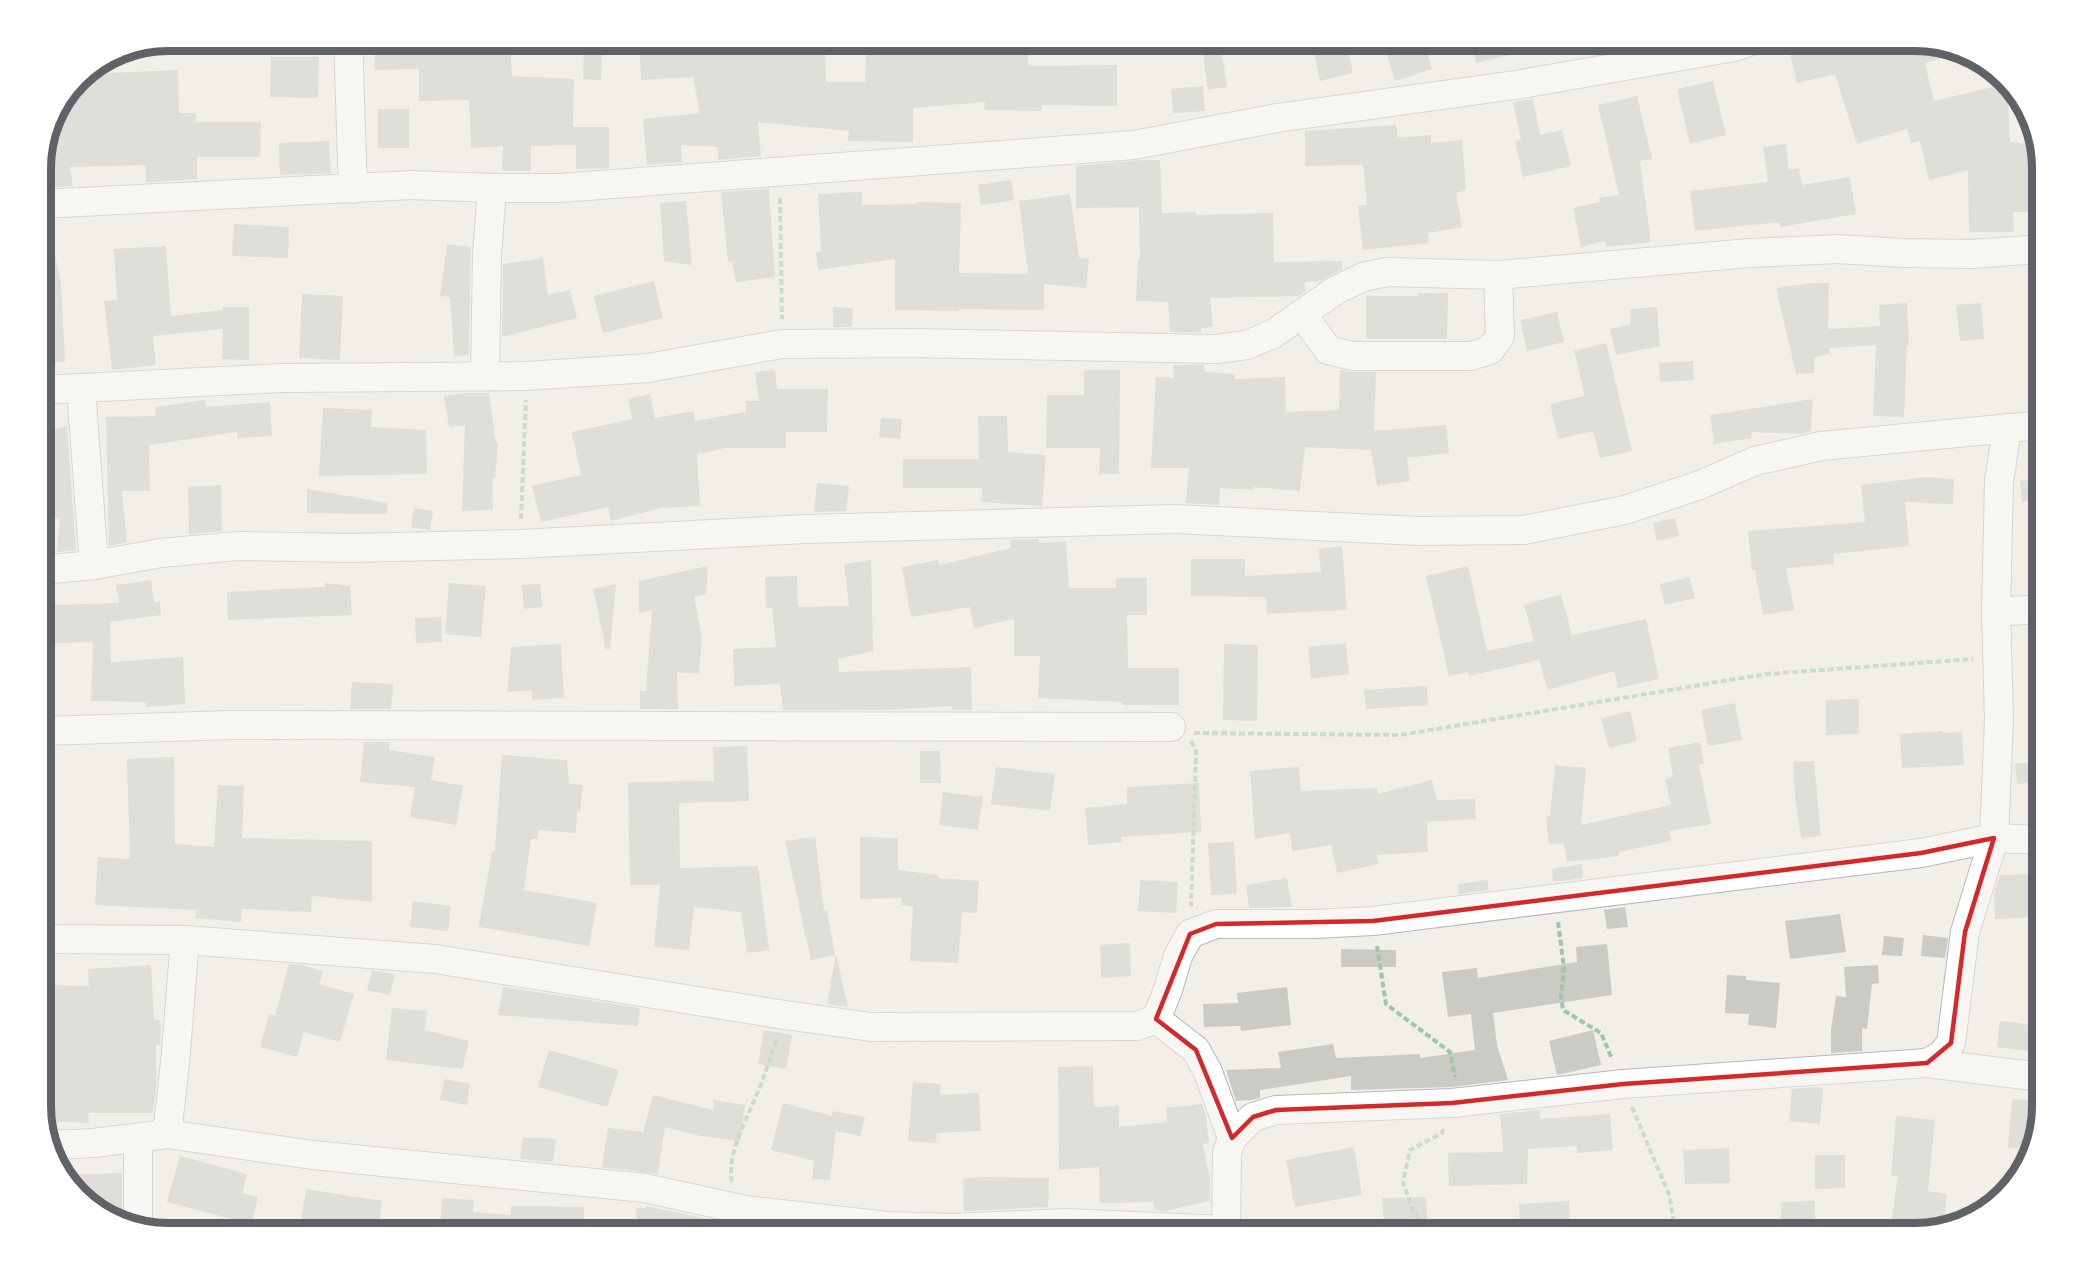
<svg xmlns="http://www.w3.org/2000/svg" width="2083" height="1274" font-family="'Nunito Sans',sans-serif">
  <rect width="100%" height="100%" fill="#f1efe8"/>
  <g fill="#cccac5">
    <path d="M437 40H510L512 76 574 79 573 127H609V168L576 169V145L531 146V171H502L503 146 471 148 469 100 419 101V69L375 70 374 47 437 46Z"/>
    <path d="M639 40H741L773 43V40H825L826 82H865L867 40H898L897 43 1026 40 1029 66 1117 65V106L1042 105 1041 111 984 110 985 102 913 108V142L848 141 849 131 758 122 761 156 718 160 717 147 681 145 682 162 647 165 643 119 700 113 693 77 641 80Z"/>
    <path d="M1201 40H1220L1227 87 1208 90Z"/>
    <path d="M1311 40H1345L1353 73 1320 81Z"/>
    <path d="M1383 40H1423L1432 69 1395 81Z"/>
    <path d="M1471 40H1536L1537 48 1476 63Z"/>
    <path d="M1827 40H1915L1961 53 1925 63 1934 101 2005 84 2007 86 2010 142 2038 145 2042 160V212H2013L2014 232H1969L1968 170 1929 180 1920 141 1911 143 1907 129 1857 144 1835 74 1797 83 1790 54 1828 46Z"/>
    <path d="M584 52H602L601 80 583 79Z"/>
    <path d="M271 57H319L318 98 270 97Z"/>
    <path d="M178 70 179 113H196V122H261L260 157H197V179L146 182V165L70 167 73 186 41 187V160L48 128 62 126V101L78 78 84 74Z"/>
    <path d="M1713 81 1726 135 1690 144 1677 89Z"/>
    <path d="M1203 86 1205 111 1173 113 1171 89Z"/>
    <path d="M1637 96 1652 159 1640 161 1651 242 1606 247 1605 241 1581 247 1573 208 1600 202 1599 198 1619 195 1598 105Z"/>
    <path d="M1533 99 1540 135 1562 130 1571 166 1523 177 1515 141 1521 140 1513 102Z"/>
    <rect x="378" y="109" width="31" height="39"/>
    <path d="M1396 125 1398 138 1431 135V143L1462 140 1466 190 1456 193 1462 227 1428 233 1429 243 1363 250 1358 206 1367 205 1363 165 1305 166V131Z"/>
    <path d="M329 141 331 173 280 175 279 143Z"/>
    <path d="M1786 144 1789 170 1799 168 1802 185 1850 177 1856 214 1780 227 1779 222 1695 231 1690 191 1768 182 1763 147Z"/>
    <path d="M1143 160H1160L1162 213 1196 212V215L1273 213 1274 262 1342 261V269L1320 281 1305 282V291L1298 296 1210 298 1213 327 1201 328V332H1170L1168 302 1136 301 1138 259H1140L1139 207 1076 208V166Z"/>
    <path d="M1011 180 1014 200 981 205 978 185Z"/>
    <path d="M769 189 775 277 736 282 732 262H728L721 192Z"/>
    <path d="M862 192V205L917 204V202L961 203 959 273 1028 274 1019 201 1070 194 1079 258 1089 259 1086 288 1044 284V310L959 309V311L895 310V259L818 270 816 252 821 251 818 194Z"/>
    <path d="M686 201 692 265 664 261 660 203Z"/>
    <path d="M234 224 289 227 288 258 232 256Z"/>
    <path d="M49 228 61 283 65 362 41 363V229Z"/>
    <path d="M447 244 471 247 469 355 454 356 450 297 440 296Z"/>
    <path d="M166 246 171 316 223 310V307H249V360L222 359 223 329 153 336 156 365 112 370 104 301 117 300 114 249Z"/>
    <path d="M543 258 548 295 570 290 577 318 502 337 503 264Z"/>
    <path d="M654 281 663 318 603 333 594 296Z"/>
    <path d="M1814 283H1829L1828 329 1880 326 1879 305 1907 303 1909 345H1907L1904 417 1873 416 1876 345 1829 348 1830 354 1814 357V373L1796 374 1776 288Z"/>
    <path d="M1418 293H1448L1447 339H1366V296H1418Z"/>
    <path d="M302 294 343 296 340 360 299 358Z"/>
    <path d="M1981 303 1984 339 1960 341 1956 305Z"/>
    <path d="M833 307 853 308 852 327H833Z"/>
    <path d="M1657 307 1660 346 1616 355 1610 329 1631 324 1630 309Z"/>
    <path d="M1557 312 1564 342 1527 351 1520 320Z"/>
    <path d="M1606 343 1632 451 1600 458 1593 431 1558 439 1550 404 1585 396 1574 351Z"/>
    <path d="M1693 361 1694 380 1660 382 1659 363Z"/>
    <path d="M1173 365H1204L1205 372 1235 374V379L1285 377 1286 412 1339 410 1340 370 1352 372H1376L1374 431 1446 425 1449 453 1407 458 1410 481 1377 486 1371 450 1305 447 1300 491 1253 487V490L1220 488 1219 505 1186 503 1189 468H1151L1156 377 1174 378Z"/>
    <path d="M775 370 777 389H828L827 432H786V448H726L697 454 700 506 661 508 611 521 608 507 541 522 532 486 581 475 572 432 632 419 628 399 650 394 655 418 694 411 695 421 746 412V401H759L755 372Z"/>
    <path d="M1084 370H1120L1119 474H1099L1100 448H1046L1047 395H1084Z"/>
    <path d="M467 393H489L496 443H498L495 478H492L493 510 462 511 465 425 449 427 444 396Z"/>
    <path d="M1813 399 1811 431 1800 434 1751 432 1752 438 1714 444 1710 415Z"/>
    <path d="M205 400 206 407 270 402 272 436 237 438V432L149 445 150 491H122L127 542 109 546 106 417 156 416 155 407Z"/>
    <path d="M323 408 372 410 371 427 426 430 427 474 319 476Z"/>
    <path d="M978 416H1007L1008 452 1046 455 1042 506 981 502 982 488H903V459H979Z"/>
    <path d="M881 418 902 419 900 439 879 437Z"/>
    <path d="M67 426 76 550 57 552 60 518H41V432Z"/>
    <path d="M1927 477 1954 479 1953 504 1905 502 1909 546 1833 554 1834 564 1786 568 1794 610 1763 615 1755 570H1752L1748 531 1865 522 1861 485Z"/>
    <path d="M2042 478V500L2022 502 2020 481Z"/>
    <path d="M817 483 849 486 846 511 814 512Z"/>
    <path d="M221 485 222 531 189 534 188 487Z"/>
    <path d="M307 489 388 503 387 514 307 513Z"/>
    <path d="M414 508 433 511 430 530 411 527Z"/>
    <path d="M1675 518 1679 536 1657 541 1653 523Z"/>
    <path d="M1039 539V543L1066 541 1069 588H1116V578H1147V615H1127L1128 668H1179V705H1122V702L1038 698 1040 656H1014V619L974 628 970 607 911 617 902 567 938 560 939 565 1011 548 1010 540Z"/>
    <path d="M1342 546 1347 610 1267 614 1266 597 1191 596V559H1245V576L1321 572 1319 549Z"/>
    <path d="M871 560 873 651 838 659 839 672 971 667 972 710H952V706L884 710H783L780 684 734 686 733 649 776 647 772 608H766L765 577 797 576 798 607 849 606 844 564Z"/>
    <path d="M708 566 706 594 694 597 702 637 699 674 677 672 678 709H640V691H646L652 610 639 613V581Z"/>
    <path d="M1468 566 1487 651 1534 641 1524 605 1561 594 1572 635 1646 619 1659 679 1618 688 1614 671 1548 690 1539 660 1469 676 1468 672 1449 676 1426 576Z"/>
    <path d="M1690 577 1695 598 1665 605 1660 584Z"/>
    <path d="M151 580 154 602H160L161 615 110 622 111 662 183 657 185 704 146 707 145 702 91 701 93 642 55 643 54 605 119 603 116 585Z"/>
    <path d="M325 583 350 586 352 615 228 620 227 592 325 587Z"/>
    <path d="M449 583 486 586 481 637 445 634Z"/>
    <path d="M540 584 542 607 524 609 522 585Z"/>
    <path d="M616 584 610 649H606L593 589Z"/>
    <path d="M441 617 442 642 416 643 415 618Z"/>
    <path d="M1346 643 1349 674 1311 679 1308 647Z"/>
    <path d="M561 644 564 698 532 700V690L507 692 511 647Z"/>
    <path d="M1224 644 1258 645 1257 721 1223 720Z"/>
    <path d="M352 682 393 684 391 709H350Z"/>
    <path d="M1427 686 1428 705 1366 709 1364 690Z"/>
    <path d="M1859 699V734L1826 735V700Z"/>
    <path d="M1735 703 1742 740 1708 746 1701 710Z"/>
    <path d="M1630 711 1637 741 1609 748 1601 718Z"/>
    <path d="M1943 731V733L1962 732 1964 765 1902 768 1900 734Z"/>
    <path d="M364 742H389V750L435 757 431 780 463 786 456 825 410 817 415 787 360 782Z"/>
    <path d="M1700 742 1704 764 1699 765 1711 824 1669 831 1671 841 1619 852V856L1567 862 1564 843 1549 844 1546 817 1550 816 1555 765 1586 768 1581 825 1671 805 1665 779 1673 777 1668 748Z"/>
    <path d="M747 746 749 801 679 803 680 868 758 866 769 950 747 953 741 912 694 907 689 950 654 947 660 885H630L628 782 714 781 713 747Z"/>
    <path d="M920 751H940L941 783H920Z"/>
    <path d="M502 755 567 760 569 784 583 785 580 812 577 811 576 833 538 830V839H531L524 890 597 903 589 946 479 927 492 851H495Z"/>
    <path d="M174 757 175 844 214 847 218 785 244 786 242 838 372 841V902L312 896 311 912 242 909 241 922 195 918 196 910 95 905 98 857 130 859 127 759Z"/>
    <path d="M1814 761 1821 836 1801 838 1795 796 1793 762Z"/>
    <path d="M2042 761V781L2017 784 2015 764Z"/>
    <path d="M996 767 1055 774 1050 811 991 804Z"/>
    <path d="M1299 767 1301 791 1377 788 1378 794 1432 780 1437 800 1475 799 1476 819 1427 822 1428 852 1377 855 1379 864 1337 873 1331 845 1292 851 1290 833 1255 839 1250 771Z"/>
    <path d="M1199 783 1201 832 1121 837 1122 842 1088 845 1085 808 1127 804V787Z"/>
    <path d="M943 792 983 797 978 830 939 825Z"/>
    <path d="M815 837 824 910H827L835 955 811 960 785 841Z"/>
    <path d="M860 837 898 838V870L938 875V878L979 881 977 913 962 912 958 963 910 961 913 907 901 905 902 898 860 899Z"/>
    <path d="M1234 842 1237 894 1211 895 1208 843Z"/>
    <path d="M1582 864 1583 878 1553 882 1552 869Z"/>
    <path d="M2028 874 2029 886H2042V917L1995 919 1994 894 2000 875Z"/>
    <path d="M1287 878 1292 907 1249 908 1246 885Z"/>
    <path d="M1140 880 1178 882 1176 913 1138 911Z"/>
    <path d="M1487 880 1489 890 1459 894 1458 884Z"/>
    <path d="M413 901 451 906 448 931 410 927Z"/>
    <path d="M1625 907 1628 927 1607 929 1604 910Z"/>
    <path d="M1840 914 1846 952 1790 959 1785 921Z"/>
    <path d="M1923 935 1948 938 1945 958 1921 956Z"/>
    <path d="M1884 936 1904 938 1902 956 1882 955Z"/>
    <path d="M1130 943 1131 976 1101 978 1100 945Z"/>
    <path d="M1607 944 1612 995 1493 1013 1497 1045 1508 1080 1451 1087 1351 1090V1076L1260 1090V1098L1251 1100 1236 1101 1226 1070 1281 1068 1278 1052 1333 1044 1336 1058 1420 1054V1058L1475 1050 1471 1014 1448 1017 1442 972 1477 968 1478 978 1577 962 1576 947Z"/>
    <path d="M1341 949 1396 950V967H1341Z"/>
    <path d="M836 953 848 1007 827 1004Z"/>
    <path d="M289 964 302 965 323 971 319 984 354 994 340 1042 304 1032 297 1057 260 1047 269 1014 275 1015Z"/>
    <path d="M151 965 154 1020H160L161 1029 160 1045H156V1086L153 1113H88L89 1123 43 1121 41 1114V985L89 986 88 969Z"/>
    <path d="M1878 965 1879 983 1872 984 1867 1029 1862 1028V1051L1831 1053V1030L1836 996 1846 997 1844 967Z"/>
    <path d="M372 971 395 974 390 995 367 990Z"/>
    <path d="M1727 975 1746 976V980L1780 983 1776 1028 1748 1025 1749 1014 1725 1013Z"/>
    <path d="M503 987 640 1008 638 1026 498 1015Z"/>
    <path d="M1287 987 1291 1025 1241 1031 1240 1026 1204 1027 1203 1004 1238 1003 1237 993Z"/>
    <path d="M392 1008 427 1011 425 1030 469 1041 462 1069 386 1060Z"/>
    <path d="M2000 1021 2042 1026V1053L1997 1047Z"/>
    <path d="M764 1030 792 1035 786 1069 758 1064Z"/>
    <path d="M1593 1030 1601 1065 1557 1075 1549 1041Z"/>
    <path d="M549 1050 619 1070 607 1107 538 1087Z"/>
    <path d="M1093 1066 1094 1107 1119 1106V1127L1167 1122 1166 1108 1202 1104 1206 1115 1209 1143 1203 1144 1210 1179V1201L1164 1211 1155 1210 1153 1202 1100 1203 1099 1167 1059 1170 1058 1067Z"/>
    <path d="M444 1079 470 1084 467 1105 440 1100Z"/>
    <path d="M913 1082 941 1084 940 1095 979 1093 981 1131 937 1133 936 1143 908 1141Z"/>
    <path d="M1816 1087 1823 1088 1820 1124 1789 1121 1792 1089Z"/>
    <path d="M653 1095 713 1110 714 1100 745 1105 740 1141 701 1136 665 1127 658 1174 602 1167 608 1128 643 1132Z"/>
    <path d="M2012 1099 2042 1101 2031 1149 2008 1148Z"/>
    <path d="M783 1103 832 1116 833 1111 865 1117 860 1136 836 1131 830 1180 812 1179 814 1161 771 1150Z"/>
    <path d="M1540 1110V1119L1610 1114 1613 1150 1577 1153V1146L1528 1149 1527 1184 1449 1186 1448 1153 1503 1152 1500 1114Z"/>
    <path d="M1896 1116 1935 1120 1928 1191 1947 1194 1943 1226 1931 1229 1891 1223 1898 1176H1891Z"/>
    <path d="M523 1137 556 1139 553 1162 520 1159Z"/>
    <path d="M1354 1147 1362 1195 1295 1207 1286 1160Z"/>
    <path d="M1729 1148 1730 1183 1685 1184 1683 1150Z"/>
    <path d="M1815 1155H1845V1188L1815 1189Z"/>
    <path d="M180 1156 247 1174 242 1193 258 1197 251 1224 167 1202Z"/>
    <path d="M122 1173V1221L104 1216 63 1175Z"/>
    <path d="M986 1177 1049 1178 1048 1207 964 1211 963 1178Z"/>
    <path d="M306 1189 382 1201 378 1233H299Z"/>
    <path d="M1426 1197 1428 1233H1385L1382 1198Z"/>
    <path d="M442 1198 474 1200 473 1212 511 1215V1206L584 1207V1233H493L440 1227Z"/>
    <path d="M1569 1201 1570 1233H1520L1519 1204Z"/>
    <path d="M1815 1201V1233H1781V1202Z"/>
    <path d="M646 1206 739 1226V1233H638L636 1208H646Z"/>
  </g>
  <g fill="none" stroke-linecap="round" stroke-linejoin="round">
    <defs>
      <g id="minor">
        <path d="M348 40 353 189"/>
        <path d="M41 204 411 185 492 188H560L1134 145 1277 118 1515 85 1734 47 1755 40"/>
        <path d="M1302 314 1328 350 1352 356H1471L1490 350 1500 336 1498 275"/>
        <path d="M485 376 487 255 492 188"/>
        <path d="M81 388 94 565"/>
        <path d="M41 390 282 378 527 376 648 368 782 344 912 343 1216 349 1247 345 1273 334 1336 290 1363 277 1387 272 1498 275 1750 253 1837 249 1903 253 1972 254 2042 249"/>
        <path d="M41 570 94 565 161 553 238 546 352 548 520 544 806 529 1175 519 1418 531 1524 530 1625 510 1700 485 1755 461 1821 446 2042 425"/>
        <path d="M1996 612 2042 609"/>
        <path d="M41 731 232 725 1171 727"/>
        <path d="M41 939 185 940 435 959 785 1015 871 1027 1137 1026 1156 1019 1168 990 1178 956 1190 934 1216 924H1314L1373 921 1921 853 1994 838 2042 840"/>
        <path d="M1156 1019 1196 1050 1208 1072 1232 1138"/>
        <path d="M1927 1063 2042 1077"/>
        <path d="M167 1134 175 1063 185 940"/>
        <path d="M50 1145 93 1143 167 1134 313 1155 645 1188 745 1210 887 1226 951 1228 1067 1223 1226 1230"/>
        <path d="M138 1225V1138"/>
        <path d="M1226 1233 1227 1153 1232 1138 1253 1117 1276 1110 1452 1103 1623 1084 1927 1063 1941 1055 1951 1043 1965 932 1994 838 1999 720 1996 612 1999 482 2007 428"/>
      </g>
    </defs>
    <use href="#minor" stroke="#b5b8bc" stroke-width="30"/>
    <g stroke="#9cc7a9" stroke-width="4" stroke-dasharray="6 3" stroke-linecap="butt">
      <path d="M780 198 782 319"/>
      <path d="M521 519 526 400"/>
      <path d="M1194 733 1400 735 1766 674 1973 659"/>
      <path d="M1191 741 1196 751 1191 906"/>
      <path d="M1558 922 1564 968 1561 997 1563 1010 1601 1033 1612 1059"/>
      <path d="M1377 946 1386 1004 1450 1052 1455 1077"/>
      <path d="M1632 1107 1670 1197 1675 1233"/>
      <path d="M732 1182C726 1155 748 1116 758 1092 765 1074 771 1056 777 1038"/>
      <path d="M1430 1233 1414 1213 1403 1182 1410 1150 1442 1133 1443 1129"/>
    </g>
    <use href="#minor" stroke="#fff" stroke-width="28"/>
  </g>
  <path d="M0 0H2083V1274H0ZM1994 838 1965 932 1951 1043 1927 1063 1623 1084 1452 1103 1276 1110 1253 1117 1232 1138 1196 1050 1156 1019 1190 934 1216 924 1373 921 1921 853Z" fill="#f1efe8" fill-opacity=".55" fill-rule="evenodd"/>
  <path fill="none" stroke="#d62828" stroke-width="4.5" stroke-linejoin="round" d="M1994 838 1965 932 1951 1043 1927 1063 1623 1084 1452 1103 1276 1110 1253 1117 1232 1138 1196 1050 1156 1019 1190 934 1216 924 1373 921 1921 853Z"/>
  <path d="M0 0H2083V1274H0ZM168 51H1915A117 117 0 0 1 2032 168V1106A117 117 0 0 1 1915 1223H168A117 117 0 0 1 51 1106V168A117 117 0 0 1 168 51Z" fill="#fff" fill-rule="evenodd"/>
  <path fill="none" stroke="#5f6368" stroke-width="8" d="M168 51H1915A117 117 0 0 1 2032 168V1106A117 117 0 0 1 1915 1223H168A117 117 0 0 1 51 1106V168A117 117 0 0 1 168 51Z"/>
</svg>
